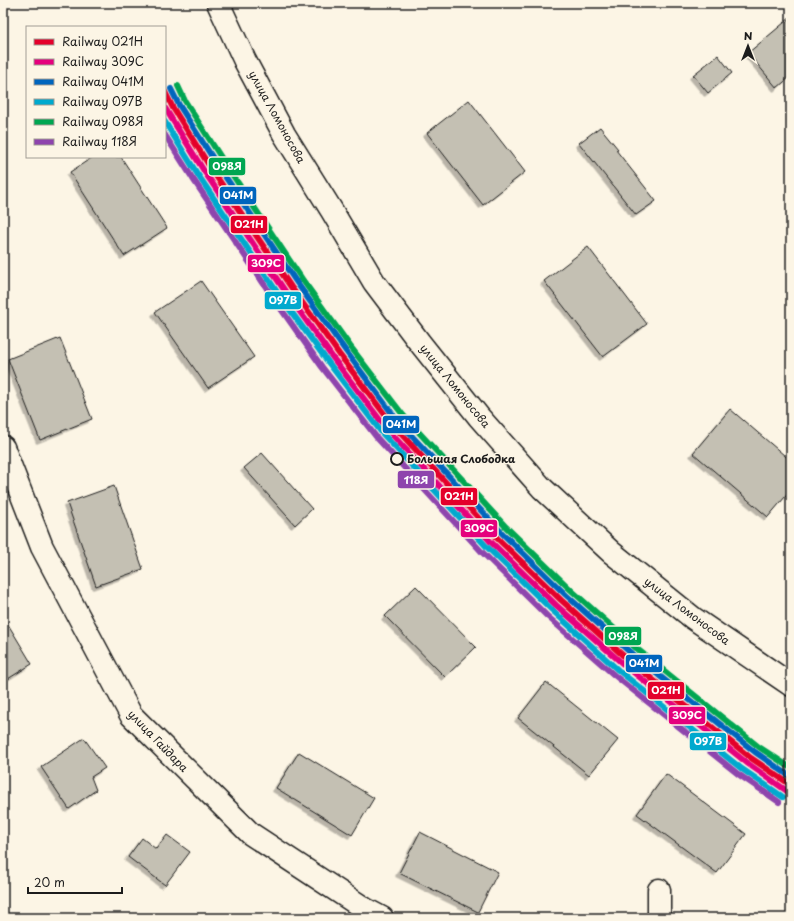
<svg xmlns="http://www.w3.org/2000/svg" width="794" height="921" font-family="'Playpen Sans',sans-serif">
  <defs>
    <filter id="shadow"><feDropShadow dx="-3.5" dy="3.5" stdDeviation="0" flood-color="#0004"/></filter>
  </defs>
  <rect width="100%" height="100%" fill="#fcf5e5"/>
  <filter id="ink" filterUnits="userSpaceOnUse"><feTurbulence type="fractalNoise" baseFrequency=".025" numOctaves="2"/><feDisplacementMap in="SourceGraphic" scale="8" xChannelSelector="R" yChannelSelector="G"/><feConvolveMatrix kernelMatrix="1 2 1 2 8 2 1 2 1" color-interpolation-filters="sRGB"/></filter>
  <g filter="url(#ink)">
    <g fill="#c4c0b3" stroke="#1c1c1c" filter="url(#shadow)">
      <path d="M791 17V76L777 88 748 53Z"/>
      <path d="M718 55 732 73 708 93 693 75Z"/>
      <path d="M469 100 525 172 483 205 427 133Z"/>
      <path d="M600 127 618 149 616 150 656 201 636 215 579 143Z"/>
      <path d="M93 157H121L167 228 124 256 70 172Z"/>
      <path d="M588 247 647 324 603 357 544 281Z"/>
      <path d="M201 281 254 357 208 388 155 312Z"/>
      <path d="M60 338 92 419 40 440 8 359Z"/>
      <path d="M730 409 791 461V490L768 517 693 453Z"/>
      <path d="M262 453 312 509 295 525 244 468Z"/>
      <path d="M114 486 143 569 96 586 67 503Z"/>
      <path d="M416 586 476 647 445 677 385 616Z"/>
      <path d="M3 616 32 664 3 682Z"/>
      <path d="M546 682 618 740 589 775 518 718Z"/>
      <path d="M84 738 105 768 91 777 96 790 69 809 41 767Z"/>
      <path d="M299 752 374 798 352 835 276 788Z"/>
      <path d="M666 774 746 834 717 873 637 814Z"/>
      <path d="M420 832 498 872 478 912 399 873Z"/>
      <path d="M167 835 190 852 165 885 128 857 142 838 156 849Z"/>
    </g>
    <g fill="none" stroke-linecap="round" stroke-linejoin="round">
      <defs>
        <g id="minor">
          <path d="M218 3 245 61 284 134 332 211 374 282 420 343 479 417 542 488 611 552 693 618 791 685"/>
          <path d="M3 447 42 547 131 715 251 834 365 909 382 918"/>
          <path d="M659 890V918"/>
        </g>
      </defs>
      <use href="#minor" stroke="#1c1c1c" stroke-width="25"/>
      <use href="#minor" stroke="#fcf5e5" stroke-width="22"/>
      <defs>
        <path id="rail-1" d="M165 92 173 108 210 167 291 287 339 354 392 424 496 537 561 600 627 659 751 758 791 785"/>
        <path id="rail-2" d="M165 108 204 171 285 291 333 358 387 429 491 542 556 605 623 664 747 763 787 791"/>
        <path id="rail-3" d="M171 89 179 105 216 163 297 283 345 350 397 420 501 532 566 595 632 654 755 752 791 777"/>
        <path id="rail-4" d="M165 122 198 175 279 295 328 362 382 433 486 546 552 610 618 670 742 769 783 797"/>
        <path id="rail-5" d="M178 86 185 101 222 159 302 279 350 346 403 415 506 527 571 590 636 648 759 747 791 768"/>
        <path id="rail-6" d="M165 135 193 179 274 299 322 367 377 438 481 551 547 616 614 675 738 774 779 802"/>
      </defs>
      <use href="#rail-1" stroke="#fcf5e5" stroke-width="9"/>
      <use href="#rail-2" stroke="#fcf5e5" stroke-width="9"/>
      <use href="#rail-3" stroke="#fcf5e5" stroke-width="9"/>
      <use href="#rail-4" stroke="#fcf5e5" stroke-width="9"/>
      <use href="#rail-5" stroke="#fcf5e5" stroke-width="9"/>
      <use href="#rail-6" stroke="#fcf5e5" stroke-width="9"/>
      <use href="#rail-1" stroke="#e4002b" stroke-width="6"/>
      <use href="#rail-2" stroke="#e5007d" stroke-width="6"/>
      <use href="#rail-3" stroke="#0065bd" stroke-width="6"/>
      <use href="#rail-4" stroke="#00a9ce" stroke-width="6"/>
      <use href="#rail-5" stroke="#00a651" stroke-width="6"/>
      <use href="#rail-6" stroke="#8e44ad" stroke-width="6"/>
    </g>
  </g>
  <circle fill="#fcf5e5" stroke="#1c1c1c" stroke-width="2" cx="397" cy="459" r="6"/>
  <g text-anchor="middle" stroke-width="3" stroke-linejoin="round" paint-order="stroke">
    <g font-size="11" fill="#1c1c1c" stroke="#fcf5e5">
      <text transform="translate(277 117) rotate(61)" y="4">улица Ломоносова</text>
      <text transform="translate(455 386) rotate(51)" y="4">улица Ломоносова</text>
      <text transform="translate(687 611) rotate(37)" y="4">улица Ломоносова</text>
      <text transform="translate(158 741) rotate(46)" y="4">улица Гайдара</text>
    </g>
    <g font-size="11" font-weight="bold" fill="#1c1c1c" stroke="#fcf5e5" text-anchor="start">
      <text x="407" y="463">Большая Слободка</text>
    </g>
  </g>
  <g stroke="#fcf5e5" stroke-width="1.5">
    <rect x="208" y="157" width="38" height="19" rx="4" fill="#00a651"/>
    <rect x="219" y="186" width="38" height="19" rx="4" fill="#0065bd"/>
    <rect x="230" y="215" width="38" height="19" rx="4" fill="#e4002b"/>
    <rect x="247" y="254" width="38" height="19" rx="4" fill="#e5007d"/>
    <rect x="264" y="291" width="38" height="19" rx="4" fill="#00a9ce"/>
    <rect x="382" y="415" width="38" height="19" rx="4" fill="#0065bd"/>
    <rect x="397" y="470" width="38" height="19" rx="4" fill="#8e44ad"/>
    <rect x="440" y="487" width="38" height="19" rx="4" fill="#e4002b"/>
    <rect x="460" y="519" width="38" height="19" rx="4" fill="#e5007d"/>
    <rect x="604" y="626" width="38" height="20" rx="4" fill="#00a651"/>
    <rect x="625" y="654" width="38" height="19" rx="4" fill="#0065bd"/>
    <rect x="647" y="681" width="38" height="19" rx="4" fill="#e4002b"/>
    <rect x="668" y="706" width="38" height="19" rx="4" fill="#e5007d"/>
    <rect x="689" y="732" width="38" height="19" rx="4" fill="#00a9ce"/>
  </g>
  <g font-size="11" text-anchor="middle" font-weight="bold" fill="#fff">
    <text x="227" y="170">098Я</text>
    <text x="238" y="199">041М</text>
    <text x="249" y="228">021Н</text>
    <text x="266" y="267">309С</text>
    <text x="283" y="304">097В</text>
    <text x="401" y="428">041М</text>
    <text x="416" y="484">118Я</text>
    <text x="459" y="500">021Н</text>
    <text x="479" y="532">309С</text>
    <text x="623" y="640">098Я</text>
    <text x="644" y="667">041М</text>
    <text x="666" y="694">021Н</text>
    <text x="687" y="719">309С</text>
    <text x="708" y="745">097В</text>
  </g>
  <rect width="794" height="921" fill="none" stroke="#fcf5e5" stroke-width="16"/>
  <rect x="8" y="8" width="778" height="905" fill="none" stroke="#1c1c1c" stroke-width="1.5" filter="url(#ink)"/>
  <rect x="26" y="26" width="140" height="132" fill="#fcf5e5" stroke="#a29e95"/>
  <rect x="34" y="39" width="20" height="6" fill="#e4002b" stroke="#a29e95"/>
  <text x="62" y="46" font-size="12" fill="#1c1c1c">Railway 021Н</text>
  <rect x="34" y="59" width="20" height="6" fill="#e5007d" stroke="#a29e95"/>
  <text x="62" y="66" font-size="12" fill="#1c1c1c">Railway 309С</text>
  <rect x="34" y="79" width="20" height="6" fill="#0065bd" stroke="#a29e95"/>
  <text x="62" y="86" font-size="12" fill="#1c1c1c">Railway 041М</text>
  <rect x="34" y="99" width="20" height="6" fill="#00a9ce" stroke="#a29e95"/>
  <text x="62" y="106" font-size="12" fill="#1c1c1c">Railway 097В</text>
  <rect x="34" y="119" width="20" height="6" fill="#00a651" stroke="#a29e95"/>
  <text x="62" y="126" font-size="12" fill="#1c1c1c">Railway 098Я</text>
  <rect x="34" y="139" width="20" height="6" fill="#8e44ad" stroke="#a29e95"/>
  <text x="62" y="146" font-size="12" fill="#1c1c1c">Railway 118Я</text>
  <g transform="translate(748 46)" stroke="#fcf5e5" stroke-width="3" paint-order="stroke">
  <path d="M0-3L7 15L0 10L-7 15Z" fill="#1c1c1c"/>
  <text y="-6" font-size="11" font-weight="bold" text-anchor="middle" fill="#1c1c1c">N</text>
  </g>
  <path d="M28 887v6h94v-6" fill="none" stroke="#1c1c1c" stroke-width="2"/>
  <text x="34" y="887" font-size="12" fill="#1c1c1c" stroke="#fcf5e5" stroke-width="3" paint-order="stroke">20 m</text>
</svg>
